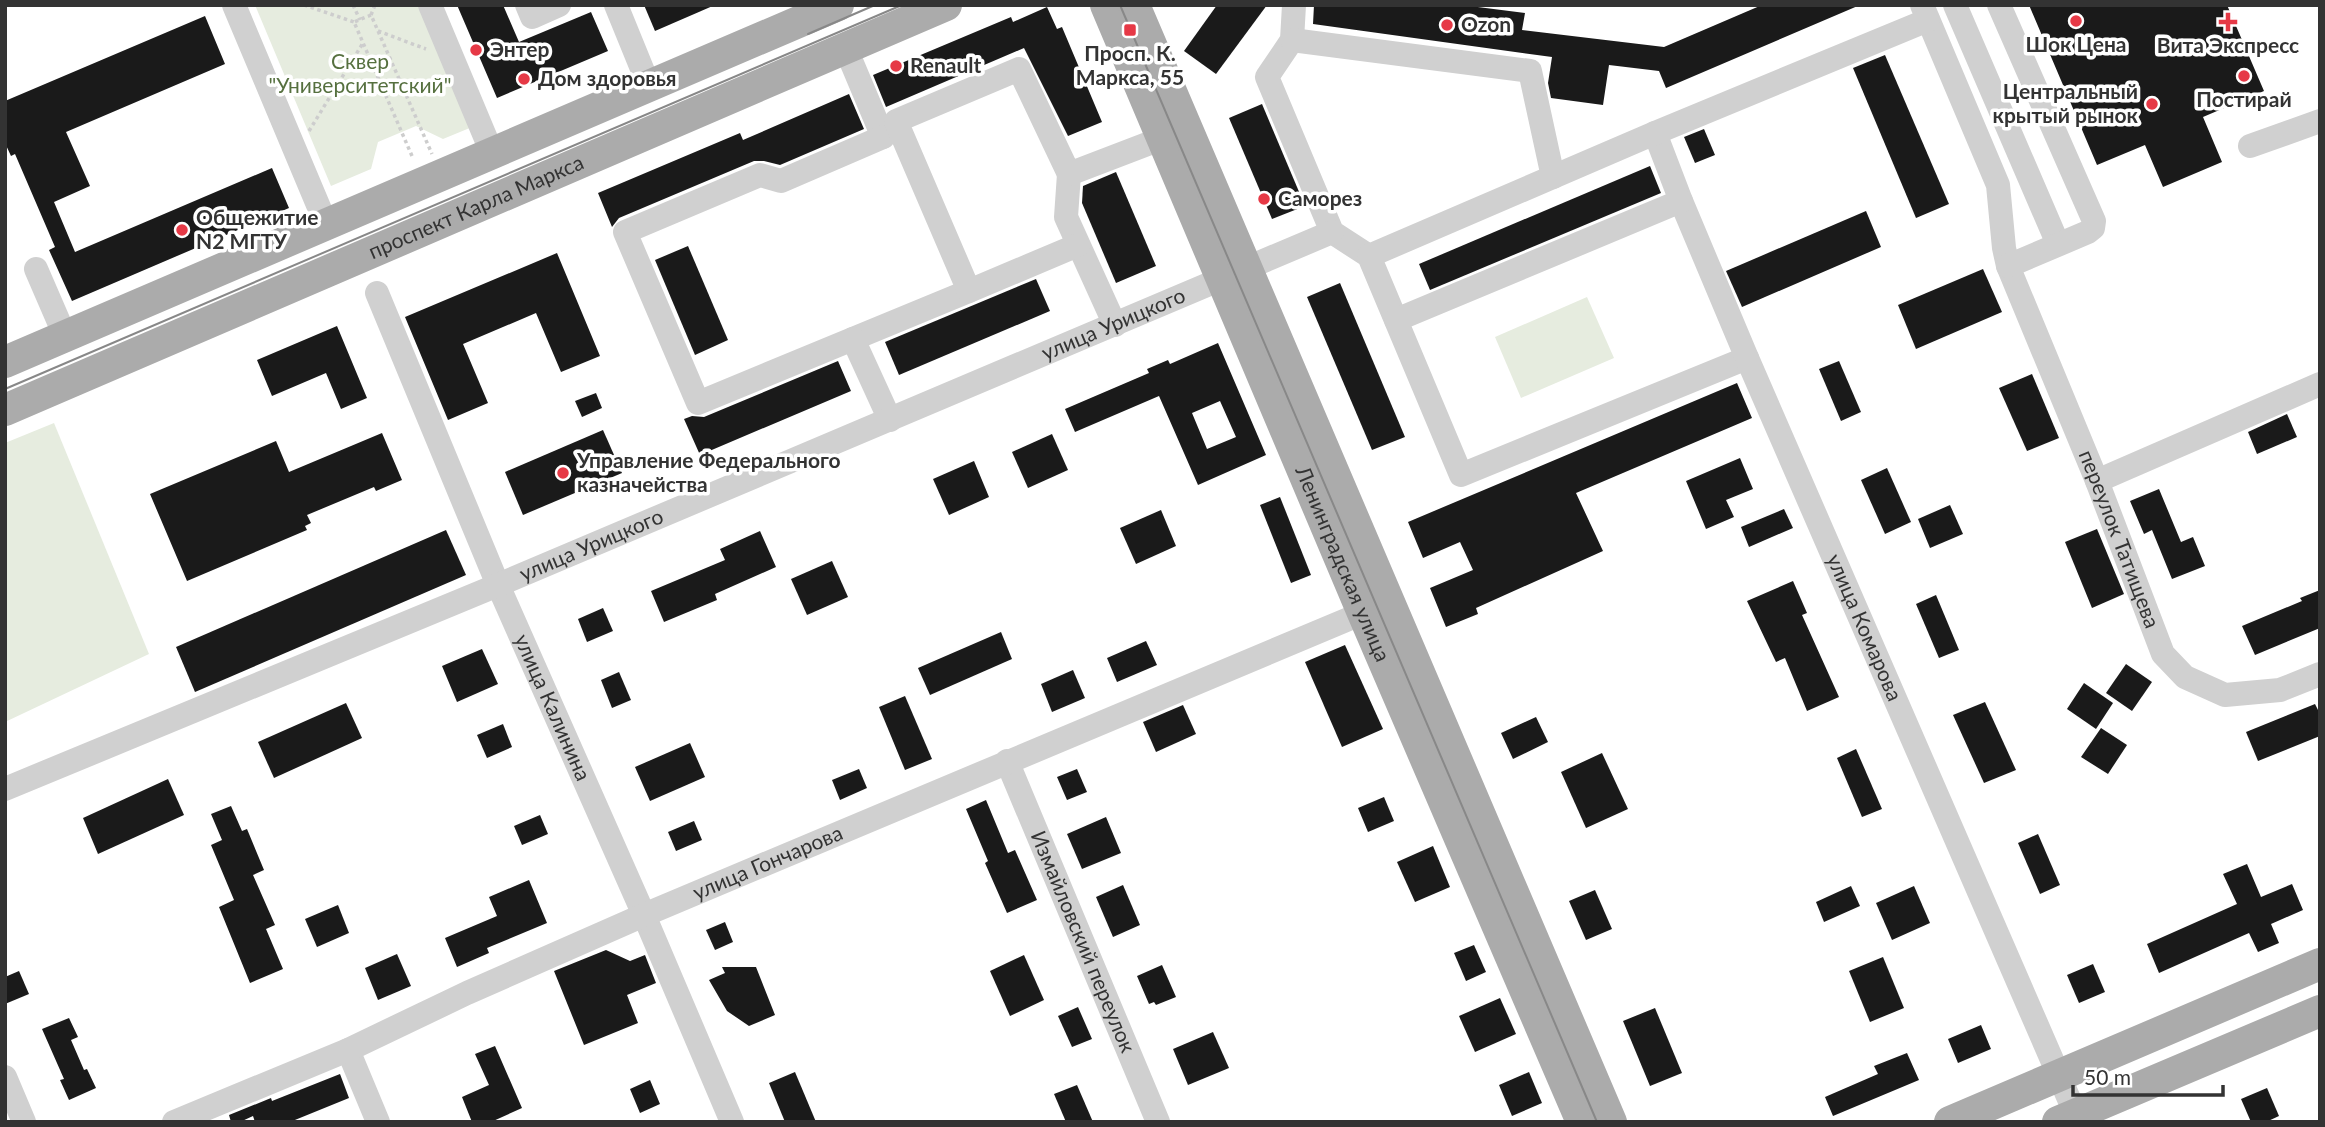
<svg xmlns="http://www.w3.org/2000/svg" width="2325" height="1127" font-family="Lato,sans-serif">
  <rect width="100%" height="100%" fill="#fff"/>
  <g fill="#e6ecdf">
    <path d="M255 5H426L477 125 443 139 416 126 378 142 371 169 331 186Z"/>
    <path d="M1587 297 1614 358 1521 398 1495 337Z"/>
    <path d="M54 423 149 654 5 722V443Z"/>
  </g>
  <g fill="#1a1a1a" fill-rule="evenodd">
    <path d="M457 5H503L519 42 591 12 608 51 497 98Z"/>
    <path d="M644 5H715L655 31Z"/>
    <path d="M1217 5H1267L1216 74 1184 51Z"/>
    <path d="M1314 5H1462L1525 13 1522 30 1664 47 1762 5H1860L1666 88 1659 71 1609 65 1603 105 1551 98 1548 83 1552 57 1313 24Z"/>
    <path d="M2029 5H2227L2264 91 2203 117 2222 162 2163 187 2145 145 2097 165Z"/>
    <path d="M1047 7 1057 29 1062 27 1102 122 1068 136 1024 48 886 107 873 75 1011 17 1013 22Z"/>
    <path d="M205 16 225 64 66 132 90 186 54 202 75 252 272 168 289 208 72 301 49 250 55 247 15 154 11 156 5 143V101Z"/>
    <path d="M1885 55 1949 204 1916 218 1853 68Z"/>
    <path d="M849 94 864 129 780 165 764 161H754L619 218 612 227 598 193 740 133 743 140Z"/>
    <path d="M1262 104 1305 206 1272 219 1229 118Z"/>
    <path d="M1704 129 1715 155 1695 163 1684 137Z"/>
    <path d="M1650 166 1661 193 1430 290 1419 264Z"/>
    <path d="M1116 172 1156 266 1116 283 1082 203 1083 186Z"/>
    <path d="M1866 211 1881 247 1742 307 1726 271Z"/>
    <path d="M688 246 728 340 695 355 655 260Z"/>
    <path d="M557 253 600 356 561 372 536 313 463 344 488 403 448 420 405 317Z"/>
    <path d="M1983 269 2002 312 1916 349 1898 305Z"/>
    <path d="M1036 279 1050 311 899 375 885 342Z"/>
    <path d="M1340 283 1405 437 1372 450 1307 297Z"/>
    <path d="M337 326 367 398 341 409 326 373 272 396 257 360Z"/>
    <path d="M1218 343 1266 455 1198 485 1159 396 1075 432 1065 409 1149 373 1147 369 1168 360 1170 364ZM1220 401 1236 437 1207 449 1192 413Z"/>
    <path d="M838 361 851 391 700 455 684 419 692 416 704 417Z"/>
    <path d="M1839 361 1861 412 1841 421 1819 369Z"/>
    <path d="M2032 374 2059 438 2027 451 1999 388Z"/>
    <path d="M1737 383 1752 418 1576 493 1603 551 1476 608 1478 614 1446 627 1430 588 1473 570 1460 542 1423 558 1408 522Z"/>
    <path d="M596 393 602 408 582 417 575 401Z"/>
    <path d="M2287 414 2297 437 2257 454 2248 432Z"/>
    <path d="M603 430 622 473 523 515 505 472Z"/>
    <path d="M382 433 402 480 376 491 374 487 307 515 311 523 305 526 307 530 187 581 150 494 276 441 289 472Z"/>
    <path d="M1052 434 1068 470 1028 488 1012 452Z"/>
    <path d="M1740 458 1753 489 1726 500 1734 517 1706 529 1686 481Z"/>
    <path d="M974 461 989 497 949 515 933 479Z"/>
    <path d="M1887 468 1911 522 1885 534 1861 480Z"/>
    <path d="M2159 489 2181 542 2193 537 2205 566 2172 579 2152 530 2144 534 2130 501Z"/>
    <path d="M1280 497 1311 575 1291 583 1260 505Z"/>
    <path d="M1950 505 1963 534 1930 548 1918 519Z"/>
    <path d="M1784 509 1793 528 1749 547 1741 527Z"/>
    <path d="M1161 510 1176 546 1136 564 1120 528Z"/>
    <path d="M2097 529 2124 594 2092 608 2065 542Z"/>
    <path d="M446 530 466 575 195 692 176 647Z"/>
    <path d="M760 531 776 567 715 594 717 600 664 622 651 591 725 560 720 549Z"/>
    <path d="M832 561 848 597 807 615 791 579Z"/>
    <path d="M1793 581 1807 613 1802 615 1839 697 1807 711 1785 658 1776 662 1747 601Z"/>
    <path d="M2320 590V628L2255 655 2242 626 2302 601 2300 598Z"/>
    <path d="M1936 595 1959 650 1939 658 1916 604Z"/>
    <path d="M603 608 613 631 587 642 578 619Z"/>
    <path d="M1001 632 1012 659 930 695 918 668Z"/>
    <path d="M1146 641 1157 665 1117 682 1107 658Z"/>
    <path d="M1345 645 1383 729 1342 747 1305 662Z"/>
    <path d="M482 649 498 684 457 702 442 666Z"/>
    <path d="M2126 664 2152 682 2132 711 2106 693Z"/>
    <path d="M1073 670 1085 698 1052 712 1041 684Z"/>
    <path d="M619 672 631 700 612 708 601 680Z"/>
    <path d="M2084 683 2113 703 2096 729 2067 709Z"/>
    <path d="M905 696 932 759 905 770 879 707Z"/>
    <path d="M1985 702 2016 770 1984 783 1953 715Z"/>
    <path d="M346 703 362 738 274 778 258 742Z"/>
    <path d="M2315 704 2320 714V736L2258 761 2246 732Z"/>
    <path d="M1183 705 1196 734 1156 752 1143 722Z"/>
    <path d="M1536 717 1548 742 1513 759 1501 733Z"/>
    <path d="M503 724 512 747 487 758 477 735Z"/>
    <path d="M2101 728 2127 745 2108 774 2081 757Z"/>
    <path d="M690 743 705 777 650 801 635 767Z"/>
    <path d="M1856 749 1882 809 1862 817 1837 758Z"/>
    <path d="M1602 753 1628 809 1586 828 1561 772Z"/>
    <path d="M859 769 867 788 840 800 832 780Z"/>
    <path d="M1077 769 1087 792 1067 800 1057 777Z"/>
    <path d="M168 779 184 815 98 854 83 818Z"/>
    <path d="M1384 797 1394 821 1368 832 1358 808Z"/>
    <path d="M986 800 1008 853 1015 850 1037 900 1007 913 985 863 988 861 966 809Z"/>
    <path d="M231 806 242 831 247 829 264 870 253 875 275 925 266 929 283 969 250 983 219 907 234 900 211 845 222 840 211 814Z"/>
    <path d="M540 815 548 834 522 845 514 826Z"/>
    <path d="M1106 817 1121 853 1082 869 1067 834Z"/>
    <path d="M694 821 702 840 676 851 668 832Z"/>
    <path d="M2038 834 2060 885 2040 894 2018 843Z"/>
    <path d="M1433 846 1450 887 1415 902 1397 862Z"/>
    <path d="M2247 864 2261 897 2292 884 2303 910 2271 924 2279 943 2258 952 2249 933 2159 973 2147 944 2237 904 2223 874Z"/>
    <path d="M529 880 547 923 487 948 489 953 457 967 445 938 497 916 489 897Z"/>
    <path d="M1123 885 1140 925 1113 937 1096 897Z"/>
    <path d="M1851 886 1860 906 1824 922 1816 902Z"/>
    <path d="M1914 886 1930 923 1892 940 1876 903Z"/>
    <path d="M1595 890 1612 929 1586 940 1569 901Z"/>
    <path d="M338 905 349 933 317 947 305 919Z"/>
    <path d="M725 922 733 942 715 950 706 930Z"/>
    <path d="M1474 945 1486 972 1466 981 1454 953Z"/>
    <path d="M606 950 630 961 645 955 656 983 627 995 638 1023 584 1045 554 971Z"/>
    <path d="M397 954 411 986 378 1000 365 968Z"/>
    <path d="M1024 955 1044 1000 1010 1016 990 971Z"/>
    <path d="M1883 957 1904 1008 1870 1022 1849 971Z"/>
    <path d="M2093 964 2105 992 2079 1003 2067 975Z"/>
    <path d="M1162 965 1176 997 1156 1005 1154 1002 1149 1004 1137 976Z"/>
    <path d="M722 967H756L775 1015 749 1026 727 1011 709 980 725 973Z"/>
    <path d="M19 971 29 994 5 1004V977Z"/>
    <path d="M1500 998 1516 1034 1475 1052 1459 1016Z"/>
    <path d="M1078 1007 1092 1039 1072 1047 1058 1016Z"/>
    <path d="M1655 1008 1682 1073 1650 1086 1623 1021Z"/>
    <path d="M69 1018 78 1037 71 1040 84 1070 87 1069 96 1088 69 1100 60 1080 64 1079 42 1029Z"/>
    <path d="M1981 1025 1991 1049 1958 1063 1948 1039Z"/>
    <path d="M1213 1032 1229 1068 1188 1085 1173 1049Z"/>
    <path d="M495 1046 522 1108 491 1122H472L462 1097 489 1085 475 1054Z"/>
    <path d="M1907 1053 1919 1080 1833 1116 1825 1097 1878 1074 1874 1066Z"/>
    <path d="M795 1072 816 1122H785L769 1083Z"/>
    <path d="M1529 1072 1542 1103 1512 1116 1499 1085Z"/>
    <path d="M340 1074 349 1098 290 1122H255L253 1116 240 1122H231L229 1115 271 1098 272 1101Z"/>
    <path d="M650 1080 660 1104 640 1113 630 1089Z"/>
    <path d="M1077 1085 1093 1122H1066L1054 1094Z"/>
    <path d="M2267 1088 2279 1116 2266 1122H2251L2241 1099Z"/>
  </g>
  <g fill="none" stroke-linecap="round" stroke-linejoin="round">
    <g stroke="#cdcdcd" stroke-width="3.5" stroke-dasharray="3.5 3.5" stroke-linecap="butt">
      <path d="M304 5 354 22"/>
      <path d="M353 5 360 20"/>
      <path d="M371 15 375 5"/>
      <path d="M378 31 426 49"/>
      <path d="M373 68 391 60"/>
      <path d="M309 131 363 43"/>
      <path d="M412 156 354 22 371 15 432 154"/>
    </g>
    <g stroke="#d0d0d0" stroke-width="24">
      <path d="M234 5 326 224"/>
      <path d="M430 5 492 153"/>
      <path d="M527 5 532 17 559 5"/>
      <path d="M616 5 649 86"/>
      <path d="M1294 5 1292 40 1267 77 1332 232 1369 256 1461 475 1747 358"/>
      <path id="s1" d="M1922 5 1998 185 2004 248 2008 266 2097 481 2163 654 2185 677 2225 695 2280 690 2320 674"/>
      <path d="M1955 5 2058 244"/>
      <path d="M1999 5 2094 221 2093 228 2088 232 2008 266"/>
      <path d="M1292 40 1530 71 1553 177"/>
      <path d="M846 49 883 137 892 127"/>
      <path id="s2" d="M1655 133 1681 201 1747 358 2079 1122"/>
      <path d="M883 137 781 181 760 175 625 232 698 403 969 291"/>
      <path d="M2250 146 2320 121"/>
      <path d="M1069 174 1066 217 1115 325"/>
      <path d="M1078 245 969 291 896 121 1019 69 1069 174 1163 138"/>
      <path d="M1369 256 1655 133 1928 20"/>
      <path d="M36 269 65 336"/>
      <path id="s3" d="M377 293 498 585 644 915 732 1122"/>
      <path d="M1396 320 1681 201"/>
      <path d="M853 339 890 420"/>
      <path d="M2097 481 2320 384"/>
      <path id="s4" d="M1007 761 1158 1122"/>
      <path id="s5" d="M5 789 498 585 1332 232"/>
      <path d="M348 1050 378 1122"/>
      <path d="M5 1077 24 1122"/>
      <path id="s6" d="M174 1122 348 1050 467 993 644 915 1363 613"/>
    </g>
    <g stroke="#ababab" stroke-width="32">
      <path id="s7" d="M1106 5 1363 613 1582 1122"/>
      <path d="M1134 5 1611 1122"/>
      <path d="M5 362 838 5"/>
      <path id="s8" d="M5 410 946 5"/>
      <path d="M1950 1122 2320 964"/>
      <path d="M2058 1122 2320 1011"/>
    </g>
    <g stroke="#888" stroke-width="2">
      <path d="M1120 5 1597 1122"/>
      <path d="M808 34 875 5"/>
      <path d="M5 389 902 5"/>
    </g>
  </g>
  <g fill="#e63946" stroke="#fff" stroke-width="2.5">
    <circle cx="2076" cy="21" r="7"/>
    <path d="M2224.5 11.5h7v7h7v7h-7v7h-7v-7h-7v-7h7z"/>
    <circle cx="1447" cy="25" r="7"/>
    <rect x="1123" y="23" width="14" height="14" rx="3.5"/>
    <circle cx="476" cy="50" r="7"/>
    <circle cx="896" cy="66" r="7"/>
    <circle cx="2244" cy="76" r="7"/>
    <circle cx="524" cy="79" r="7"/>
    <circle cx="2152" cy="104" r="7"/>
    <circle cx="1264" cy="199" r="7"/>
    <circle cx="182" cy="230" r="7"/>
    <circle cx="563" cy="473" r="7"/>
  </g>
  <g text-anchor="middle" stroke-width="7" stroke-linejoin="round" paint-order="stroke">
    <g font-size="21" font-weight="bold" fill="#333" stroke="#fff" text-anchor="start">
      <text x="1461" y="32">Ozon</text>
      <text x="2076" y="52" text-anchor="middle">Шок Цена</text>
      <text x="2228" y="53" text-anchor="middle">Вита Экспресс</text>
      <text x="490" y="57">Энтер</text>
      <text x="1130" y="61" text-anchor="middle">Просп. К.<tspan x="1130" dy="24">Маркса, 55</tspan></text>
      <text x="910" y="73">Renault</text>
      <text x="538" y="86">Дом здоровья</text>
      <text x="2138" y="99" text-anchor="end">Центральный<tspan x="2138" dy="24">крытый рынок</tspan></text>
      <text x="2244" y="107" text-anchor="middle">Постирай</text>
      <text x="1278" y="206">Саморез</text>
      <text x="196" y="225">Общежитие<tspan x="196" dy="24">N2 МГТУ</tspan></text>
      <text x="577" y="468">Управление Федерального<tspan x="577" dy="24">казначейства</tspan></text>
    </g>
    <g font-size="21" fill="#56703f" stroke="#fff">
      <text x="360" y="69">Сквер<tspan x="360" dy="24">"Университетский"</tspan></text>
    </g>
    <g font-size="21" fill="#333" stroke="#fff">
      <text dy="7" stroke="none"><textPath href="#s8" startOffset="513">проспект Карла Маркса</textPath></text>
      <text dy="7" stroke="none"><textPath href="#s5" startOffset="1202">улица Урицкого</textPath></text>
      <text dy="7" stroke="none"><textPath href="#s1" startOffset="572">переулок Татищева</textPath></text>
      <text dy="7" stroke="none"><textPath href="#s5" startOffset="635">улица Урицкого</textPath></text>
      <text dy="7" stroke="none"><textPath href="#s7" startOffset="607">Ленинградская улица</textPath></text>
      <text dy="7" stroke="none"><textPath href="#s2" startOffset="537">улица Комарова</textPath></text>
      <text dy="7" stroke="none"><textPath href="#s3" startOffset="450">улица Калинина</textPath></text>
      <text dy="7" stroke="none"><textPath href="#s6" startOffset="648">улица Гончарова</textPath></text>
      <text dy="7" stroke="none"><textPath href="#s4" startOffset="196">Измайловский переулок</textPath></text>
    </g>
  </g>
  <rect width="2325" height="1127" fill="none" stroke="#333333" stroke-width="14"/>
  <path d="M2073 1085v10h150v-10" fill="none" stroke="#333333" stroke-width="3.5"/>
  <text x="2084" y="1085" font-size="21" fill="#333333" stroke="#ffffff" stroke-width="5" paint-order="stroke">50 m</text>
</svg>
